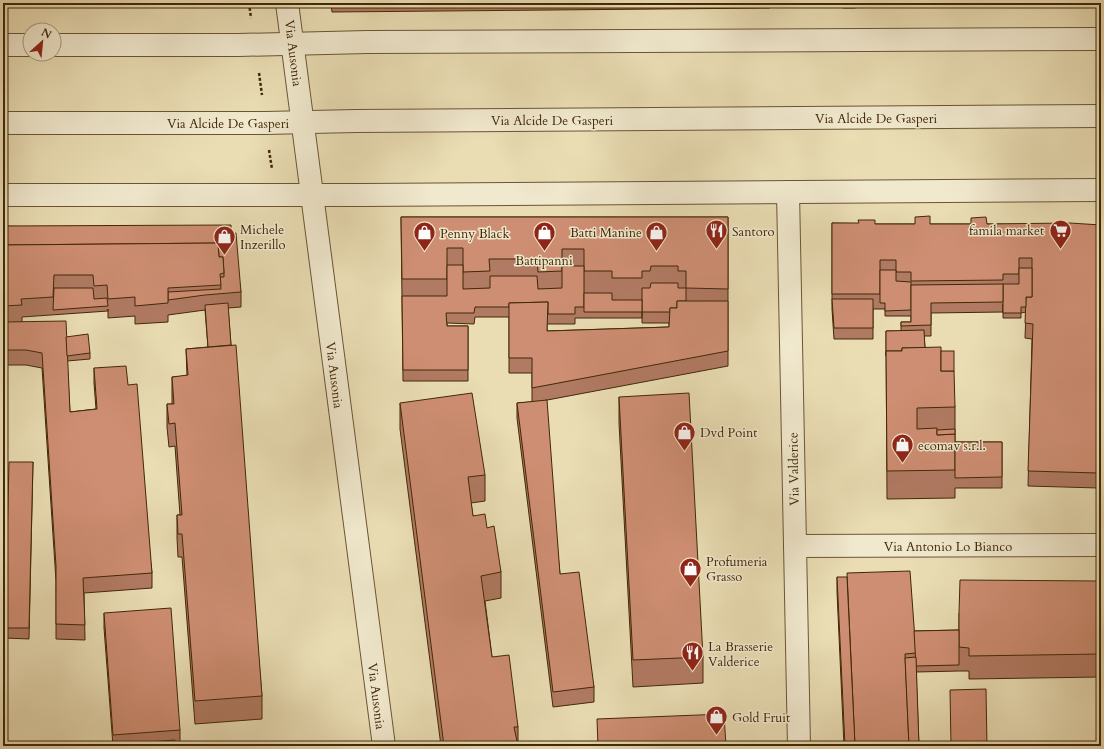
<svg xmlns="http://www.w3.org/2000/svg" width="1104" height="749" font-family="Cardo,serif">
  <rect width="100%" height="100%" fill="#eaddb4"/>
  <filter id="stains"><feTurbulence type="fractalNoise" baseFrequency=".005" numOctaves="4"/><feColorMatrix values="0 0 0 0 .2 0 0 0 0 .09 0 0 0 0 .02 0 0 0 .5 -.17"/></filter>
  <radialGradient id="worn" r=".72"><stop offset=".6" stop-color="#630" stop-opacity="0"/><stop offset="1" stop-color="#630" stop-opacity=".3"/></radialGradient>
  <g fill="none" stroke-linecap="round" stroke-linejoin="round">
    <defs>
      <g id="minor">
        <path d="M3 45H30"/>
        <path d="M54 45H238L368 42 1101 39"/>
        <path d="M788 192 799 746"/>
        <path d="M3 195H363L1101 190"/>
        <path d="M795 546 1101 545"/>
      </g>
      <g id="tertiary">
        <path d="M287 3 384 746"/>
        <path d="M3 123H265L356 121 1101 116"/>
      </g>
    </defs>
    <use href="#minor" stroke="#6b5533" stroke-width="24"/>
    <use href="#tertiary" stroke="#6b5533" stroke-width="24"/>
    <g stroke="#412808" stroke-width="2.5" stroke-dasharray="3 2" stroke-linecap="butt">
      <path d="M249 3 251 18"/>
      <path d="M259 73 262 95"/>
      <path d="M269 150 272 169"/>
    </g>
    <use href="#minor" stroke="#f1e9ce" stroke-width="22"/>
    <use href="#tertiary" stroke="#f1e9ce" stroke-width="22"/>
  </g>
  <g fill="#b17a63" stroke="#412808" fill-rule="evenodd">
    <path d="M331 3H770V8L332 12Z"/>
    <rect x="843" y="3" width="12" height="5"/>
    <path d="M401 217H728V366L542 401 560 574 594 687V702L553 707 517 418V403L532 402V373H509V317H475L474 324 447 323V326H468V381H403ZM642 299V323H669V327L547 331V324H575V318H642Z"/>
    <path d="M832 223 875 224H987L1101 225V392L1098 488 1028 486 1032 339 1025 338 1026 312 1021 313V318H1003V304V312L931 313V336H924L925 348 941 351 955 407V442H1002V488H955V498L887 499 886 331H901V322H911V316H885V309H873V339H834L832 309Z"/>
    <path d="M3 226 231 233 241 292V307L228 308 231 345 262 696V719L195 724 182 557H178L177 538V515H180L175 446 169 447 167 427V404H172V377L187 376 186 349 208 347 205 310 168 315V322L135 324V316L108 318V309V311L22 317V322L66 337 90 353V359L67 361 70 412 96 409 94 383V368L128 385 152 573V588L84 593 85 640 56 639V581L42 368 26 365H3Z"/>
    <path d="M619 397 703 657V683L633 687 619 423Z"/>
    <path d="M400 403 485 475V501L471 503 473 516 487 528 501 572V598L485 601 492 657 518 727V746H441L400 429Z"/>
    <path d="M33 462 29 639 5 638V628Z"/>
    <path d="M837 577 914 631 959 630V613L1101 581V677L969 679V671H959L916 672 919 746H844L837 592Z"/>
    <path d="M104 613 180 730V745H175L176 746H113L104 628Z"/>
  </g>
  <path fill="#906350" stroke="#412808" d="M1101 377V392L1098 488V473Z"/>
  <g fill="#ce8e73" stroke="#412808">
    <path d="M930 216V224H971V218L986 217 987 224 1070 223 1101 225V377L1098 473 1028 471 1033 324 1025 323 1026 297H1032V258H1019V274H1003V280L911 281V272H896V260H880V294H832V223H859L858 220H875V224H915V217Z"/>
    <path d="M401 217H728V289L686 288V271H678V266H651L650 271H642V278H612V271H584V249H562V271L538 272 537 259H489L490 271 463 272V248H447V279H402Z"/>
    <path d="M231 225V233H236L241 292 205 295 168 300V292L221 289 220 277H224V273L223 257H219L218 243 3 245V226Z"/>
    <path d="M218 243 219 257H223L224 273 220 274 221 285 168 288V303L135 306V297L108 299 107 285 94 286 93 275H54L53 297 21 299 22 305 3 306V245Z"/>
    <path d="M447 265H463V289L490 288V276H537L538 289 562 288V266H584V307H575V314H548V302L509 303V307H475L474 313H446L447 326H468V370H403L402 296H447Z"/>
    <path d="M1019 268H1032V297H1026V307H1021V313H1003V284H1019Z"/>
    <path d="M880 270H896V281L911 282V310L885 311V303H880Z"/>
    <path d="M651 283H678V288H686V301H677V308H670V312H642V288H650Z"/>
    <path d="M1003 284V302L931 303V325L901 326V322H911V285Z"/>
    <path d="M54 288H93L94 299 107 298 108 306 53 310Z"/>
    <path d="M584 293H612V300H642V312H584Z"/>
    <path d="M832 299H873V328H834Z"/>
    <path d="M677 301H728V351L532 388V358H509V303L548 302 547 331 669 327 670 308H677Z"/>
    <path d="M228 303 231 345 208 347 205 305Z"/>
    <path d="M66 321 70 412 97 409 94 368 126 366 128 385 137 384 152 573 83 578 85 625 56 624V566L42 353 26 350H3V322Z"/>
    <path d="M924 330 925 348H902V351H886V356V331Z"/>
    <path d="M88 334 90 353 67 356 66 337Z"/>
    <path d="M236 345 262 696 195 701 182 534H178L177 515H182L175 423 169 424 167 404H174L172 377 188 375 186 349Z"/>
    <path d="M941 347V371H954L955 407 917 408V429L937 428V435L955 434V470L887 471 886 351H902V348Z"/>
    <rect x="941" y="351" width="13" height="20"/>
    <path d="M472 393 485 475 468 477 473 516 485 514 487 528 494 526 501 572 481 576 492 657 509 655 518 727H514L518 746H444L400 403Z"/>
    <path d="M689 393 703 657 633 660 619 397Z"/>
    <path d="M547 400 560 574 579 572 594 687 553 692 517 403Z"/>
    <path d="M955 429V434L937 435V430Z"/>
    <path d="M955 442H1002V477L955 478Z"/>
    <path d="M9 462H33L29 628H5Z"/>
    <path d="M910 571 916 653 905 654 909 746H855L847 573Z"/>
    <path d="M837 577H847L855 746H845Z"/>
    <path d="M960 580 1101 581V654L969 656V648L959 647V613Z"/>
    <path d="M171 608 180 730 113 735 104 613Z"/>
    <path d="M959 630V665L916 666 914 631Z"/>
    <path d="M916 657 919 746H909L905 658Z"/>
    <path d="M986 689 987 746H951L950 690Z"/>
    <path d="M724 714 726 746H641V745L598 746 597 719Z"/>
    <path d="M175 740 176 746H137L136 743Z"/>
    <rect x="624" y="745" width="17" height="1"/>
  </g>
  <defs>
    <symbol id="supermarket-pin" viewBox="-11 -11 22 30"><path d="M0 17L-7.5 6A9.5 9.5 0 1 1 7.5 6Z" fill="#8f2418" stroke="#f1e9ce"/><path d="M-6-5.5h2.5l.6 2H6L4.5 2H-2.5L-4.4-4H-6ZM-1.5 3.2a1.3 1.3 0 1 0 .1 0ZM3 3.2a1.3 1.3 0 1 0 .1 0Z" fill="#fff"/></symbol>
    <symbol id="restaurant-pin" viewBox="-11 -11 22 30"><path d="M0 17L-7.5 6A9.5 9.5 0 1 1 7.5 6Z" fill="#8f2418" stroke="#f1e9ce"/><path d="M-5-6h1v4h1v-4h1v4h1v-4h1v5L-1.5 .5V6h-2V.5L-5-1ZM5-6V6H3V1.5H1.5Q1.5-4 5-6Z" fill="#fff"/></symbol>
    <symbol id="shop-pin" viewBox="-11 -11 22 30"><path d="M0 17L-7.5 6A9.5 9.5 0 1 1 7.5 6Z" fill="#8f2418" stroke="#f1e9ce"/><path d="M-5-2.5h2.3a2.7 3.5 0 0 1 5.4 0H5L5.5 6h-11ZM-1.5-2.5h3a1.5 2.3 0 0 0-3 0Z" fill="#fff"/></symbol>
  </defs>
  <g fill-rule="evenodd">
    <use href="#supermarket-pin" x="1048" y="218" width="25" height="34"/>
    <use href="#restaurant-pin" x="704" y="218" width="25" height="34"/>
    <use href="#shop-pin" x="532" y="220" width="25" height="34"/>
    <use href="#shop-pin" x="644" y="220" width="25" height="34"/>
    <use href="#shop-pin" x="412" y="220" width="25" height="34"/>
    <use href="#shop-pin" x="212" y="224" width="25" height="34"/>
    <use href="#shop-pin" x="672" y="420" width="25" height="34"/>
    <use href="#shop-pin" x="890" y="432" width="25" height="34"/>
    <use href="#shop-pin" x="678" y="556" width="25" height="34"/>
    <use href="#restaurant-pin" x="680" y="640" width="25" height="34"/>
    <use href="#shop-pin" x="704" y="704" width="25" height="34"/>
  </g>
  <g text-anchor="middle" stroke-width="3" stroke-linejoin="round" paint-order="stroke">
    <g font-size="13" fill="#412808" stroke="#f1e9ce">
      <text transform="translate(294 53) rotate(83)" y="5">Via Ausonia</text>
      <text x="876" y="123">Via Alcide De Gasperi</text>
      <text x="552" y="125">Via Alcide De Gasperi</text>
      <text x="228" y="128">Via Alcide De Gasperi</text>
      <text transform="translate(335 375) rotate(83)" y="5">Via Ausonia</text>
      <text transform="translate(793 469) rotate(-91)" y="5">Via Valderice</text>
      <text x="948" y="551">Via Antonio Lo Bianco</text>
      <text transform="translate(377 696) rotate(83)" y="5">Via Ausonia</text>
    </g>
    <g font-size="13" fill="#412808" stroke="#f1e9ce" text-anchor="start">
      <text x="240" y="234">Michele<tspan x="240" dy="15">Inzerillo</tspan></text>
      <text x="1044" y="235" text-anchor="end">famila market</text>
      <text x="732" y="236">Santoro</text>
      <text x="642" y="237" text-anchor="end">Batti Manine</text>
      <text x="440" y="238">Penny Black</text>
      <text x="544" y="265" text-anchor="middle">Battipanni</text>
      <text x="700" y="437">Dvd Point</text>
      <text x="918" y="450">ecomav s.r.l.</text>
      <text x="706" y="566">Profumeria<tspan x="706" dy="15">Grasso</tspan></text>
      <text x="708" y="651">La Brasserie<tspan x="708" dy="15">Valderice</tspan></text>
      <text x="732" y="722">Gold Fruit</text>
    </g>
  </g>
  <rect width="1104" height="749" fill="none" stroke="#eaddb4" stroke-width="16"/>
  <rect x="4" y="4" width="1096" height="741" fill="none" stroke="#412808" stroke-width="2"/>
  <rect x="8" y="8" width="1088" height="733" fill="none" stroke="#412808"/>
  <g transform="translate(42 42) rotate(27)"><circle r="19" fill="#f1e9ce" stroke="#ab9c7f"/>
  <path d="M0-3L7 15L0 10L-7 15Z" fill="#8f2418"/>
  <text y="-6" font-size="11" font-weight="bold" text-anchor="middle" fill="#412808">N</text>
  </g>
  <rect width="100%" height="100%" filter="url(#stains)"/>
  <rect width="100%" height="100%" fill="url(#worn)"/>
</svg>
